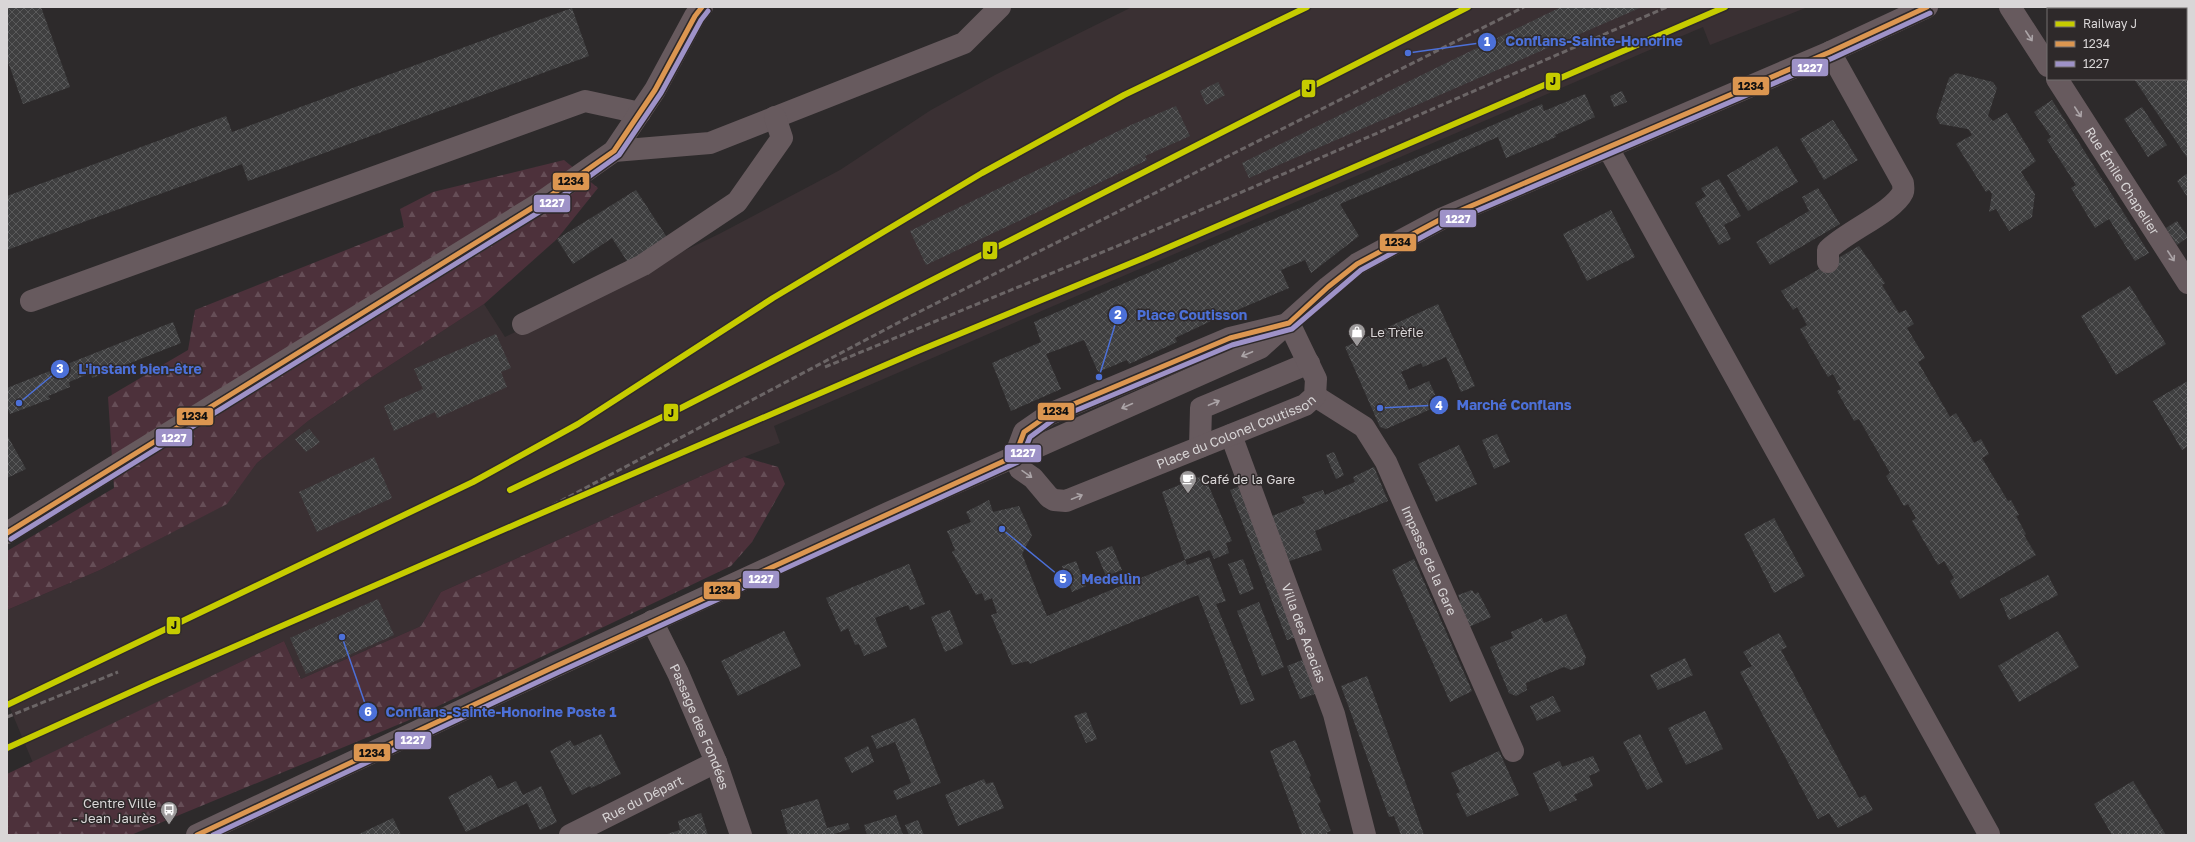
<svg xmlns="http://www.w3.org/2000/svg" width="2195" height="842" font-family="'Golos Text',sans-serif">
  <defs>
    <pattern id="forest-firs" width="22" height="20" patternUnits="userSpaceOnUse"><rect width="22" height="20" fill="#4d313b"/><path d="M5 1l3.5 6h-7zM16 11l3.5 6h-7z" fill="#664e57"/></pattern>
    <pattern id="building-cross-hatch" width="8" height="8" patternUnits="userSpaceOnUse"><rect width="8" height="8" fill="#3f3f40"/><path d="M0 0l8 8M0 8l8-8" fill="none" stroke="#5a5a5b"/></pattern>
  </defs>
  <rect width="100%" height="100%" fill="#2d2a2b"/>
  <path fill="#3a3033" d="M1132 7H1808L1710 45 1703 27 774 426 780 443 744 457 441 592 421 626 301 679 284 641 33 763 7 701V610L100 570 226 504 257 463 308 421 372 377 484 304 505 337 719 234 840 170 931 110 995 75Z"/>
  <g fill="url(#forest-firs)">
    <path d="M564 160 598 188 557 239 484 304 372 377 308 421 257 463 227 504 100 570 7 610V551L114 488 108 397 188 350 195 310 404 227 400 209 433 192Z"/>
    <path d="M744 457 778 467 785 484 752 542 731 566 407 721 131 835H7V774L284 641 301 679 421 626 441 592Z"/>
  </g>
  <g fill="url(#building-cross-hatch)">
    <path d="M7 7H41L70 87 23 104 7 59Z"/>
    <path d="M1561 7H1642L1249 178 1242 163Z"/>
    <path d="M2085 7H2188V159L2134 79H2186V9H2086Z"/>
    <path d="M572 8 589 56 248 181 242 164 7 250V196L226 116 232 132Z"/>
    <path d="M1956 73 1993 82 1997 88 1988 116 1993 121 2007 113 2036 161 2021 172 2035 194 2032 217 2009 231 1996 209 1989 212 1992 194 1989 190 1986 192 1956 144 1972 135 1968 129 1940 124 1936 117 1949 78Z"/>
    <path d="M1218 82 1225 95 1206 105 1200 91Z"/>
    <path d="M1622 91 1627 102 1614 107 1610 96Z"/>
    <path d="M1585 94 1595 117 1555 135 1556 137 1506 158 1498 137 1340 204 1359 236 1311 273 1305 260 1281 270 1289 288 1211 321 1175 338 1177 342 1129 364 1127 360 1098 372 1084 340 1046 354 1061 389 1011 411 992 363 1041 342 1034 322 1542 104 1544 111Z"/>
    <path d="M2052 100 2149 253 2135 261 2109 219 2095 228 2071 188 2076 185 2047 140 2051 137 2034 112Z"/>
    <path d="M1176 106 1190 136 1145 156 1147 160 926 265 910 231 1131 125Z"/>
    <path d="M2142 107 2167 145 2148 157 2124 119Z"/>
    <path d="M1833 120 1858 160 1824 180 1800 139Z"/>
    <path d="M1777 146 1798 182 1748 211 1727 175Z"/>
    <path d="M2188 173V198L2177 181Z"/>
    <path d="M1719 179 1741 216 1724 225 1731 239 1719 245 1695 203 1706 196 1701 188Z"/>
    <path d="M1818 188 1840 224 1770 265 1756 242 1809 211 1802 197Z"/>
    <path d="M636 190 670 242 630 266 612 238 573 264 557 239Z"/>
    <path d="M1611 210 1635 257 1587 281 1563 234Z"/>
    <path d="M2177 221 2188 237 2177 245 2166 228Z"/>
    <path d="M1859 246 1885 283 1882 285 1899 313 1906 310 1914 324 1907 328 1925 358 1918 362 1950 417 1956 413 1974 443 1981 439 1989 454 1982 458 2008 501 2011 500 2019 515 2016 516 2026 534 2024 535 2036 555 1960 599 1950 581 1954 578 1944 561 1938 565 1912 521 1916 518 1908 504 1904 506 1886 476 1890 473 1859 419 1854 421 1837 391 1841 389 1833 374 1828 377 1800 329 1807 325 1797 307 1793 310 1781 291Z"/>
    <path d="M2130 286 2166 344 2116 375 2081 316Z"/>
    <path d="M1438 304 1475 386 1461 392 1446 357 1423 367 1421 363 1401 372 1409 390 1429 381 1440 405 1386 429 1380 427 1345 347Z"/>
    <path d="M173 322 181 343 92 378 91 373 69 382 70 387 48 396 50 399 10 414 7 407V388Z"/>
    <path d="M496 334 511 368 501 372 507 387 437 418 435 412 394 431 384 406 423 389 414 369Z"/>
    <path d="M2188 381V446L2182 450 2153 401Z"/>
    <path d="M309 429 320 442 306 452 295 439Z"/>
    <path d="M1497 434 1510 462 1494 469 1482 440Z"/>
    <path d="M7 435 26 469 7 478Z"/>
    <path d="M1459 445 1477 484 1436 502 1418 464Z"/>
    <path d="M1334 452 1344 475 1336 479 1326 455Z"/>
    <path d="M374 457 392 498 317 532 299 492Z"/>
    <path d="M1374 467 1388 501 1315 531 1322 550 1284 563 1267 518 1305 503 1302 497 1323 490 1325 495 1355 482 1353 477Z"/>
    <path d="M1204 475 1232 541 1226 543 1229 553 1214 559 1210 550 1185 560 1162 492Z"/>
    <path d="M1240 486 1297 637 1287 640 1230 490Z"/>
    <path d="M989 500 993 512 1019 506 1032 535 1022 554 1047 616 1185 560 1187 565 1209 557 1226 601 1216 604 1255 700 1241 705 1198 595 1030 664 1028 661 1012 665 991 615 997 613 992 598 985 601 982 593 976 595 952 552 955 550 947 531 971 522 966 512Z"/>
    <path d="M1774 518 1805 576 1774 593 1744 534Z"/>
    <path d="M1112 546 1122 570 1106 576 1096 552Z"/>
    <path d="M1243 559 1254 589 1240 595 1228 564Z"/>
    <path d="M1414 559 1472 691 1450 702 1392 570Z"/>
    <path d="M1076 561 1086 586 1072 592 1062 566Z"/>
    <path d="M909 564 925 604 910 610 908 605 875 618 887 647 864 656 859 644 855 645 848 628 841 632 826 598Z"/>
    <path d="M2048 575 2058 595 2009 620 2000 599Z"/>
    <path d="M1472 590 1475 594 1478 592 1491 617 1469 627 1458 601 1460 600 1458 595Z"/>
    <path d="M378 599 394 635 306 674 290 638Z"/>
    <path d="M1259 602 1284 667 1262 676 1237 611Z"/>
    <path d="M950 610 963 644 945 652 931 617Z"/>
    <path d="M1566 614 1586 657 1584 665 1571 670 1564 667 1526 683 1527 690 1516 696 1509 693 1490 647 1513 638 1511 632 1542 618 1544 623Z"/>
    <path d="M784 631 801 666 738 696 721 661Z"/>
    <path d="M2058 631 2079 667 2019 702 1998 666Z"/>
    <path d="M1779 633 1787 647 1781 650 1859 798 1865 795 1873 810 1838 828 1829 813 1818 819 1740 672 1752 666 1743 652Z"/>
    <path d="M1685 658 1693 675 1658 690 1650 675Z"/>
    <path d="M1305 659 1318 693 1300 699 1287 666Z"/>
    <path d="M1367 676 1415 809 1424 835H1401L1394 816 1389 817 1341 686Z"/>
    <path d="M1553 696 1561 711 1537 721 1530 706Z"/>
    <path d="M1705 711 1723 749 1686 765 1668 728Z"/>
    <path d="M1086 712 1097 739 1086 743 1074 716Z"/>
    <path d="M915 718 941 783 897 800 893 791 911 783 895 742 877 749 871 736Z"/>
    <path d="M601 734 621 774 591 788 590 786 572 795 550 751 570 740 574 746Z"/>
    <path d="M1640 734 1663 782 1647 790 1623 742Z"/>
    <path d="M1295 740 1311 776 1309 777 1321 802 1318 804 1331 831 1327 832 1328 835H1302L1270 751Z"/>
    <path d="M868 746 874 762 852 773 844 758Z"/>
    <path d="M1499 751 1519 795 1467 817 1456 794 1460 792 1451 773Z"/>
    <path d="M1593 756 1600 771 1589 776 1593 786 1574 795 1577 800 1550 812 1533 773 1560 761 1562 767Z"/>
    <path d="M491 775 498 789 516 781 523 795 541 786 557 822 540 830 527 803 466 832 448 797Z"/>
    <path d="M984 779 986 784 993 782 1004 808 958 826 945 795Z"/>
    <path d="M2133 781 2166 835H2112L2094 804Z"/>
    <path d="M818 799 827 828 848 823 850 829 831 835H788L781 810Z"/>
    <path d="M701 813 708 835H664L680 830 678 821Z"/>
    <path d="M896 815 903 835H867L864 825Z"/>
    <path d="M393 818 401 835H357Z"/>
    <path d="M918 820 924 835H909L905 825Z"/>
  </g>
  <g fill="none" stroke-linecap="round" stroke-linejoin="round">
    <g stroke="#675a5e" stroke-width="22">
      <path d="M2010 7 2048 66"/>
      <path id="s1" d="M2057 79 2188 283"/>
      <path d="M1608 148 1989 834"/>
      <path d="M614 151 710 143 964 43 1000 7"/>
      <path d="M1828 262V250C1845 232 1894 212 1903 192 1904 190 1903 186 1903 183L1830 52"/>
      <path d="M31 301 585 101 640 113"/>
      <path d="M523 324 643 265 737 202 782 138 775 117"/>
      <path id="s2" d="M1315 396 1364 427 1386 462 1513 751"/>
      <path id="s3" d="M1231 435 1334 714 1365 835"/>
      <path d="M1200 447 1201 408 1309 363"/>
      <path id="s4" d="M1015 456 1020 469 1033 478 1049 497 1054 500 1066 501 1305 405 1315 396 1316 379 1289 323"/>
      <path d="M1015 456 1024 432 1050 414 1230 338 1284 325"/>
      <path d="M7 533 540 203 614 151 655 90 695 16 702 7"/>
      <path id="s5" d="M652 621 678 673 716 762 741 835"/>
      <path d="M197 835 556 666 888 513 1260 348 1328 287 1357 264 1443 218 1830 52 1927 7"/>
      <path id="s6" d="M570 835 716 762"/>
    </g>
    <g stroke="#6b6566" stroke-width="3" stroke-dasharray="6 3" stroke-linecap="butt">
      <path d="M825 367 1127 242 1667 7"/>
      <path d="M521 522 909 317 1524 7"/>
      <path d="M7 717 118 672"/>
    </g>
    <defs>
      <g id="bus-1">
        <path d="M7 533 540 203 614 151 655 90 695 16 702 7"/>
        <path d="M197 835 556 666 1015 456 1024 432 1050 414 1230 338 1289 323 1328 287 1357 264 1443 218 1830 52 1927 7"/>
      </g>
      <g id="bus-2">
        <path d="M11 539 544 209 619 155 661 93 701 20 708 11"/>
        <path d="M213 835 559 672 1018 462 1021 459 1030 437 1053 420 1232 345 1292 329 1361 270 1446 224 1833 58 1930 13"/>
      </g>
    </defs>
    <use href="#bus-1" stroke="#2e292a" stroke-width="8"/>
    <use href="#bus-2" stroke="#2e292a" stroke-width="8"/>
    <use href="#bus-1" stroke="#dc9650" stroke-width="5"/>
    <use href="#bus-2" stroke="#9e92c8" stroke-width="5"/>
    <defs>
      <g id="rail-1">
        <path d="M510 490 681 408 1468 7"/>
        <path d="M7 705 473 482 578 424 773 298 982 173 1124 95 1307 7"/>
        <path d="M7 748 153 682 521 522 918 351 1146 257 1725 7"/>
      </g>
    </defs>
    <use href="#rail-1" stroke="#2e292a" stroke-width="9"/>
    <use href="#rail-1" stroke="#c6cc00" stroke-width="6"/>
  </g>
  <defs><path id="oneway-shaft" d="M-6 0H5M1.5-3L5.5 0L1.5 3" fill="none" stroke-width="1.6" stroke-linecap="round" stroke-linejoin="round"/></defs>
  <g stroke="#aba4a7">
    <use href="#oneway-shaft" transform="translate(2029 36) rotate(57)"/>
    <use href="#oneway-shaft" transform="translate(2078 112) rotate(57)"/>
    <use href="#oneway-shaft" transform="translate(2171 256) rotate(57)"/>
    <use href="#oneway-shaft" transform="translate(1247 354) rotate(157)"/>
    <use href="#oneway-shaft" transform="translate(1214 403) rotate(-23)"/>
    <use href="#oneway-shaft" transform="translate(1127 406) rotate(156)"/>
    <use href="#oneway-shaft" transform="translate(1027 474) rotate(35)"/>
    <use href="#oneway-shaft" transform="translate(1077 497) rotate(-22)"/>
  </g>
  <defs>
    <symbol id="shop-pin" viewBox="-11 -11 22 30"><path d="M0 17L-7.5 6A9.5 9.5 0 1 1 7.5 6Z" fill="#9d9a9b" stroke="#2e292a"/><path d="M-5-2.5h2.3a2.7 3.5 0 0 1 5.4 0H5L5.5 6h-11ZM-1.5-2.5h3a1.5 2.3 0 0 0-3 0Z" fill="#fff"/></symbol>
    <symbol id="cafe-pin" viewBox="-11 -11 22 30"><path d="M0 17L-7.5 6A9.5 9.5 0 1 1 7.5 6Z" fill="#9d9a9b" stroke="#2e292a"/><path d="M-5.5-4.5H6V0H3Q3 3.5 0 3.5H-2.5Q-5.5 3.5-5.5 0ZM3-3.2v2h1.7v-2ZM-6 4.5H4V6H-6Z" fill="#fff"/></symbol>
    <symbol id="bus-pin" viewBox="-11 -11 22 30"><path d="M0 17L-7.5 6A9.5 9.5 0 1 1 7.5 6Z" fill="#9d9a9b" stroke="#2e292a"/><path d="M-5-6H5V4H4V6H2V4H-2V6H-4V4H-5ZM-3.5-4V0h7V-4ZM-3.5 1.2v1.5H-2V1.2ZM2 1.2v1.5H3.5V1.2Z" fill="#fff"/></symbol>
  </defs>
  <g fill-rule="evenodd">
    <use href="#shop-pin" x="1347" y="322" width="20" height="27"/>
    <use href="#cafe-pin" x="1178" y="469" width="20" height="27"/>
    <use href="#bus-pin" x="159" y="800" width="20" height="27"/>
  </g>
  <g text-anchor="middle" stroke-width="3" stroke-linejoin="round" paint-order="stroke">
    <g font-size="13" fill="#d9d6d7" stroke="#2e292a">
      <text dy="5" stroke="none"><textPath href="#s1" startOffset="121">Rue Émile Chapelier</textPath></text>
      <text dy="5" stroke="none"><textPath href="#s4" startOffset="256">Place du Colonel Coutisson</textPath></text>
      <text dy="5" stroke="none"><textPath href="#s2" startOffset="207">Impasse de la Gare</textPath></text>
      <text dy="5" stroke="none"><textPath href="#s3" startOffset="211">Villa des Acacias</textPath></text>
      <text dy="5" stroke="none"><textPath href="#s5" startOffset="116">Passage des Fondées</textPath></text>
      <text dy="5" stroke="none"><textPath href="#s6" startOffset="81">Rue du Départ</textPath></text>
    </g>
    <g font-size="13" fill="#d9d6d7" stroke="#2e292a" text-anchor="start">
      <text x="1370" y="337">Le Trèfle</text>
      <text x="1201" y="484">Café de la Gare</text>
      <text x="156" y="808" text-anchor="end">Centre Ville<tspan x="156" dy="15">- Jean Jaurès</tspan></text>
    </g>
  </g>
  <path fill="none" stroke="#4c70d8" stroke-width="1.5" d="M1408 53L1487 42M1099 377L1118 315M19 403L60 369M1380 408L1439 405M1002 529L1063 579M342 637L368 712"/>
  <g fill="#4c70d8" stroke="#2e292a" stroke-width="1.5">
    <circle cx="1408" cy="53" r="4"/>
    <circle cx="1099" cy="377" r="4"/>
    <circle cx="19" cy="403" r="4"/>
    <circle cx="1380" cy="408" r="4"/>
    <circle cx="1002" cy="529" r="4"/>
    <circle cx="342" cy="637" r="4"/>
    <circle cx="1487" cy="42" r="10"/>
    <circle cx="1118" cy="315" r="10"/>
    <circle cx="60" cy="369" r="10"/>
    <circle cx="1439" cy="405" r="10"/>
    <circle cx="1063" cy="579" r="10"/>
    <circle cx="368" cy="712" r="10"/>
  </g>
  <g font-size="12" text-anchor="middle" font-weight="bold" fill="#fff">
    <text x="1487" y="46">1</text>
    <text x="1118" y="319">2</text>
    <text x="60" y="373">3</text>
    <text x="1439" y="410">4</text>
    <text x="1063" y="583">5</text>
    <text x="368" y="716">6</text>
  </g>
  <g font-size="14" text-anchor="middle" font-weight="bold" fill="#4c70d8" stroke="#2e292a" stroke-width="3" stroke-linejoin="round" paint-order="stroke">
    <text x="1594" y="46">Conflans-Sainte-Honorine</text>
    <text x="1192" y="320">Place Coutisson</text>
    <text x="140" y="374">L'instant bien-être</text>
    <text x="1514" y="410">Marché Conflans</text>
    <text x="1111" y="584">Medellìn</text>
    <text x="501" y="717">Conflans-Sainte-Honorine Poste 1</text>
  </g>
  <g stroke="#2e292a" stroke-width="1.5">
    <rect x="1791" y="58" width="38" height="19" rx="4" fill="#9e92c8"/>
    <rect x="1545" y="72" width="16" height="19" rx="4" fill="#c6cc00"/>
    <rect x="1732" y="76" width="38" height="20" rx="4" fill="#dc9650"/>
    <rect x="1301" y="79" width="15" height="19" rx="4" fill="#c6cc00"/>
    <rect x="552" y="172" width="38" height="19" rx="4" fill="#dc9650"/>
    <rect x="533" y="194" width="38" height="19" rx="4" fill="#9e92c8"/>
    <rect x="1439" y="209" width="38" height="19" rx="4" fill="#9e92c8"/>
    <rect x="1379" y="233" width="38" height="19" rx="4" fill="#dc9650"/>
    <rect x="982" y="241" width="16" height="19" rx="4" fill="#c6cc00"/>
    <rect x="1037" y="402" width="38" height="19" rx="4" fill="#dc9650"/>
    <rect x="663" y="403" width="16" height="19" rx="4" fill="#c6cc00"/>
    <rect x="176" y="407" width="38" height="19" rx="4" fill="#dc9650"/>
    <rect x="155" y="428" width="38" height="19" rx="4" fill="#9e92c8"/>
    <rect x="1004" y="444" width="38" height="19" rx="4" fill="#9e92c8"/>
    <rect x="742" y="570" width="38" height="19" rx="4" fill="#9e92c8"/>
    <rect x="703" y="581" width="38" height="19" rx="4" fill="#dc9650"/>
    <rect x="166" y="616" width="15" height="19" rx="4" fill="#c6cc00"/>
    <rect x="394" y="731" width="38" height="19" rx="4" fill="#9e92c8"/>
    <rect x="353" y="743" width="38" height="19" rx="4" fill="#dc9650"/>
  </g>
  <g font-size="11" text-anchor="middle" font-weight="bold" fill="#fff">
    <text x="1810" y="72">1227</text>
    <text x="552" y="207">1227</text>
    <text x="1458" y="223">1227</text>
    <text x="174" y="442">1227</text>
    <text x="1023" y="457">1227</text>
    <text x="761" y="583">1227</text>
    <text x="413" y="744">1227</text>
  </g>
  <g font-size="11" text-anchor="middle" font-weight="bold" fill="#111">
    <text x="1553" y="85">J</text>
    <text x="1751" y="90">1234</text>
    <text x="1309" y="92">J</text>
    <text x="571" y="185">1234</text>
    <text x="1398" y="246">1234</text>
    <text x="990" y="254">J</text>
    <text x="1056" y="415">1234</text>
    <text x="671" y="417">J</text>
    <text x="195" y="420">1234</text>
    <text x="722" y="594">1234</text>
    <text x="174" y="629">J</text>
    <text x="372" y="757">1234</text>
  </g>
  <rect width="2195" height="842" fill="none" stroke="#d9d6d7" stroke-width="16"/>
  <rect x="2047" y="8" width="140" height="72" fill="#2e292a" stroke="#726e6f"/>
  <rect x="2055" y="21" width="20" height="6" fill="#c6cc00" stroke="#726e6f"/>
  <text x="2083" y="28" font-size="12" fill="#d9d6d7">Railway J</text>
  <rect x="2055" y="41" width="20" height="6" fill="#dc9650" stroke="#726e6f"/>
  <text x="2083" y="48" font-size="12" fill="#d9d6d7">1234</text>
  <rect x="2055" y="61" width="20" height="6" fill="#9e92c8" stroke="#726e6f"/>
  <text x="2083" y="68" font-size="12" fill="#d9d6d7">1227</text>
</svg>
